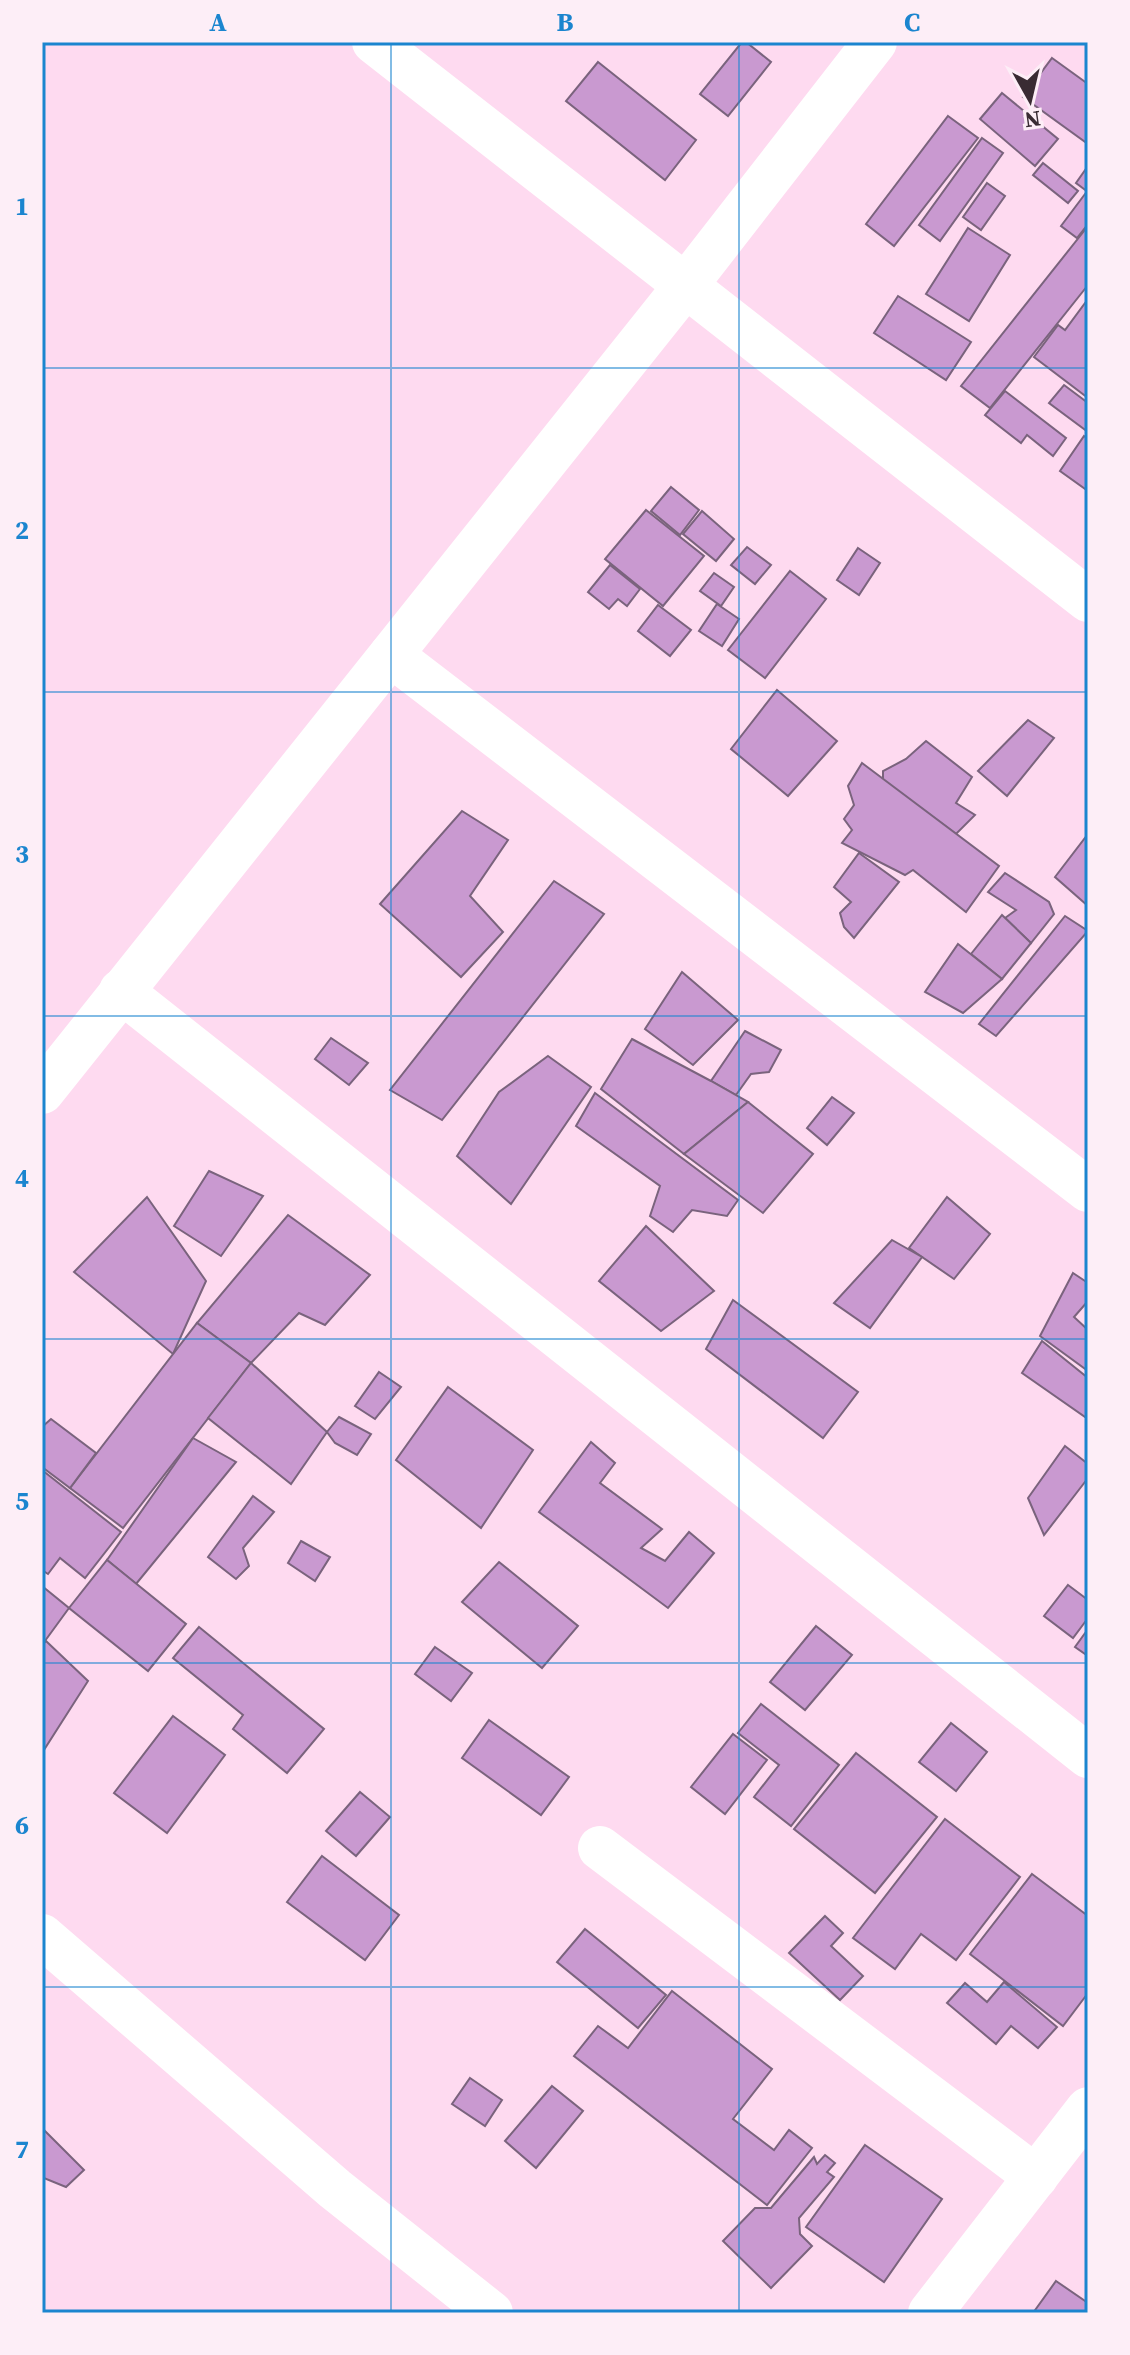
<svg xmlns="http://www.w3.org/2000/svg" width="1130" height="2355" font-family="'Source Serif 4',serif">
  <rect width="100%" height="100%" fill="#fedaf0"/>
  <g fill="#c999d0" stroke="#7a637d" stroke-width="2">
    <path d="M742 42H746L771 62 728 116 700 94Z"/>
    <path d="M1052 58 1088 84V144L1023 97Z"/>
    <path d="M598 62 696 140 665 180 566 101Z"/>
    <path d="M1002 93 1058 139 1035 166 980 119Z"/>
    <path d="M948 116 978 138 894 246 866 224Z"/>
    <path d="M982 138 1003 153 940 241 919 225Z"/>
    <path d="M1043 163 1078 191 1068 203 1033 175Z"/>
    <path d="M1088 166V192L1076 183Z"/>
    <path d="M987 183 1005 196 981 230 963 217Z"/>
    <path d="M1085 194 1088 196V224L1077 238 1061 226Z"/>
    <path d="M1088 226V285L990 408 961 386Z"/>
    <path d="M968 228 1010 255 969 321 926 294Z"/>
    <path d="M898 296 971 342 946 380 874 333Z"/>
    <path d="M1088 299V398L1034 357 1058 325 1065 330Z"/>
    <path d="M1064 385 1088 403V432L1049 403Z"/>
    <path d="M1005 391 1066 438 1053 456 1027 435 1021 443 985 415Z"/>
    <path d="M1084 436 1088 439V491L1060 471Z"/>
    <path d="M671 487 699 510 680 535 651 511Z"/>
    <path d="M646 510 704 556 663 606 605 559Z"/>
    <path d="M702 511 734 539 716 561 683 534Z"/>
    <path d="M747 547 771 565 755 584 731 565Z"/>
    <path d="M858 548 880 563 859 595 837 580Z"/>
    <path d="M610 565 640 589 627 606 618 599 609 609 588 592Z"/>
    <path d="M790 571 826 599 765 678 728 650Z"/>
    <path d="M714 573 734 587 721 606 700 591Z"/>
    <path d="M717 604 739 619 722 646 699 631Z"/>
    <path d="M658 605 691 630 670 656 638 631Z"/>
    <path d="M777 690 837 741 788 796 731 749Z"/>
    <path d="M1028 720 1054 738 1007 796 978 771Z"/>
    <path d="M926 741 972 777 956 803 975 815 956 834 883 780V771L906 759Z"/>
    <path d="M862 763 999 866 966 912 913 870 905 875 842 843 852 830 844 819 854 805 848 786Z"/>
    <path d="M462 811 508 840 470 896 503 932 461 977 380 904Z"/>
    <path d="M1088 834V906L1055 877Z"/>
    <path d="M859 853 899 882 854 938 844 927 840 913 851 902 834 887Z"/>
    <path d="M1005 873 1049 902 1054 914 1031 943 1005 918 1016 910 988 892Z"/>
    <path d="M554 881 604 914 442 1120 390 1090Z"/>
    <path d="M1002 915 1031 943 1002 979 971 954Z"/>
    <path d="M1065 916 1088 931 996 1036 979 1024Z"/>
    <path d="M958 944 1002 979 963 1013 925 992Z"/>
    <path d="M682 972 738 1020 693 1065 645 1029Z"/>
    <path d="M745 1031 781 1050 769 1072 751 1074 736 1095 711 1081Z"/>
    <path d="M331 1038 368 1063 349 1085 315 1059Z"/>
    <path d="M632 1039 711 1081 748 1102 684 1154 601 1089Z"/>
    <path d="M548 1056 591 1087 511 1204 457 1156 499 1092Z"/>
    <path d="M595 1093 738 1200 727 1216 692 1210 673 1232 650 1216 660 1186 576 1126Z"/>
    <path d="M832 1097 854 1113 827 1145 807 1128Z"/>
    <path d="M748 1102 813 1154 763 1213 684 1154Z"/>
    <path d="M209 1171 263 1196 221 1256 174 1226Z"/>
    <path d="M147 1197 206 1281 173 1354 74 1272Z"/>
    <path d="M947 1197 990 1234 954 1279 909 1248Z"/>
    <path d="M288 1215 370 1275 325 1325 299 1313 251 1363 197 1323Z"/>
    <path d="M646 1226 714 1291 661 1331 599 1281Z"/>
    <path d="M892 1240 922 1257 870 1328 834 1303Z"/>
    <path d="M1073 1273 1088 1283V1301L1074 1317 1088 1330V1371L1040 1336Z"/>
    <path d="M733 1300 858 1392 823 1438 706 1349Z"/>
    <path d="M197 1323 251 1363 123 1528 70 1488Z"/>
    <path d="M1042 1341 1088 1378V1419L1022 1373Z"/>
    <path d="M251 1363 327 1432 291 1484 208 1418Z"/>
    <path d="M379 1372 401 1387 375 1419 355 1406Z"/>
    <path d="M448 1387 533 1450 481 1528 396 1460Z"/>
    <path d="M339 1417 371 1434 357 1455 335 1443 327 1432Z"/>
    <path d="M51 1419 96 1453 70 1488 42 1467V1427Z"/>
    <path d="M193 1438 236 1462 136 1584 107 1560Z"/>
    <path d="M591 1442 615 1463 600 1483 662 1529 641 1548 665 1561 689 1532 714 1553 668 1608 539 1512Z"/>
    <path d="M1065 1446 1088 1464V1478L1044 1535 1028 1498Z"/>
    <path d="M42 1470 121 1532 85 1578 60 1558 48 1574 42 1570Z"/>
    <path d="M253 1496 274 1512 243 1548 249 1566 236 1579 208 1557Z"/>
    <path d="M301 1541 330 1557 315 1581 288 1563Z"/>
    <path d="M107 1560 186 1624 148 1671 69 1608Z"/>
    <path d="M499 1562 578 1626 542 1668 462 1602Z"/>
    <path d="M1068 1585 1088 1600V1618L1073 1638 1044 1616Z"/>
    <path d="M42 1586 69 1608 42 1645Z"/>
    <path d="M816 1626 852 1655 805 1710 770 1682Z"/>
    <path d="M199 1627 324 1729 287 1773 233 1729 243 1715 173 1658Z"/>
    <path d="M1088 1629V1656L1075 1647Z"/>
    <path d="M46 1641 88 1681 42 1753V1645Z"/>
    <path d="M435 1647 472 1673 451 1701 415 1674Z"/>
    <path d="M761 1704 839 1765 791 1826 754 1797 779 1765 738 1733Z"/>
    <path d="M173 1716 225 1755 167 1833 114 1793Z"/>
    <path d="M489 1720 569 1777 541 1815 462 1758Z"/>
    <path d="M951 1723 987 1752 956 1791 919 1762Z"/>
    <path d="M733 1734 767 1760 725 1814 691 1787Z"/>
    <path d="M856 1753 937 1817 875 1893 794 1829Z"/>
    <path d="M360 1792 390 1817 356 1856 326 1831Z"/>
    <path d="M945 1819 1020 1877 956 1960 921 1934 895 1969 853 1938Z"/>
    <path d="M322 1856 399 1915 365 1960 287 1902Z"/>
    <path d="M1032 1874 1088 1916V1993L1063 2026 970 1954Z"/>
    <path d="M825 1916 843 1933 831 1946 863 1976 840 2000 789 1953Z"/>
    <path d="M585 1929 666 1995 638 2028 557 1962Z"/>
    <path d="M1004 1982 1057 2027 1038 2048 1011 2026 996 2044 947 2003 965 1983 987 2002Z"/>
    <path d="M672 1991 772 2069 733 2119 774 2150 789 2130 812 2148 767 2205 574 2056 598 2026 628 2048Z"/>
    <path d="M470 2078 502 2100 485 2126 452 2104Z"/>
    <path d="M552 2086 583 2111 536 2168 505 2141Z"/>
    <path d="M42 2128 84 2170 66 2187 44 2178 42 2182Z"/>
    <path d="M865 2145 942 2199 884 2282 806 2227Z"/>
    <path d="M825 2155 835 2163 827 2172 834 2177 799 2218 800 2234 812 2246 771 2288 723 2241 755 2208H771L814 2157 817 2164Z"/>
    <path d="M1056 2281 1088 2303V2313H1033Z"/>
  </g>
  <g fill="none" stroke-linecap="round" stroke-linejoin="round">
    <g stroke="#fff" stroke-width="44">
      <path d="M391 655 1088 1190"/>
      <path d="M121 991 1088 1756"/>
      <path d="M42 1092 686 285 875 42"/>
      <path d="M600 1848 1036 2177"/>
      <path d="M42 1936 335 2189 491 2313"/>
      <path d="M930 2313 1088 2109"/>
    </g>
    <path stroke="#fff" stroke-width="44" d="M374 42 1088 600"/>
  </g>
  <path fill="none" stroke="#1b85cf" stroke-width="2" stroke-opacity="0.55" d="M391 42V2313M739 42V2313M42 368H1088M42 692H1088M42 1016H1088M42 1339H1088M42 1663H1088M42 1987H1088"/>
  <rect width="1130" height="2355" fill="none" stroke="#fdeef7" stroke-width="88"/>
  <g transform="translate(1030 100) rotate(172)" stroke="#fdeef7" stroke-width="6" paint-order="stroke">
  <path d="M0-6L14 30L0 20L-14 30Z" fill="#392b33"/>
  <text y="-12" font-size="22" font-weight="bold" text-anchor="middle" fill="#392b33">N</text>
  </g>
  <rect x="44" y="44" width="1042" height="2267" fill="none" stroke="#1b85cf" stroke-width="3"/>
  <g font-size="26" text-anchor="middle" font-weight="bold" fill="#1b85cf">
    <text x="218" y="31">A</text>
    <text x="565" y="31">B</text>
    <text x="912" y="31">C</text>
    <text x="22" y="215">1</text>
    <text x="22" y="539">2</text>
    <text x="22" y="863">3</text>
    <text x="22" y="1187">4</text>
    <text x="22" y="1510">5</text>
    <text x="22" y="1834">6</text>
    <text x="22" y="2158">7</text>
  </g>
</svg>
